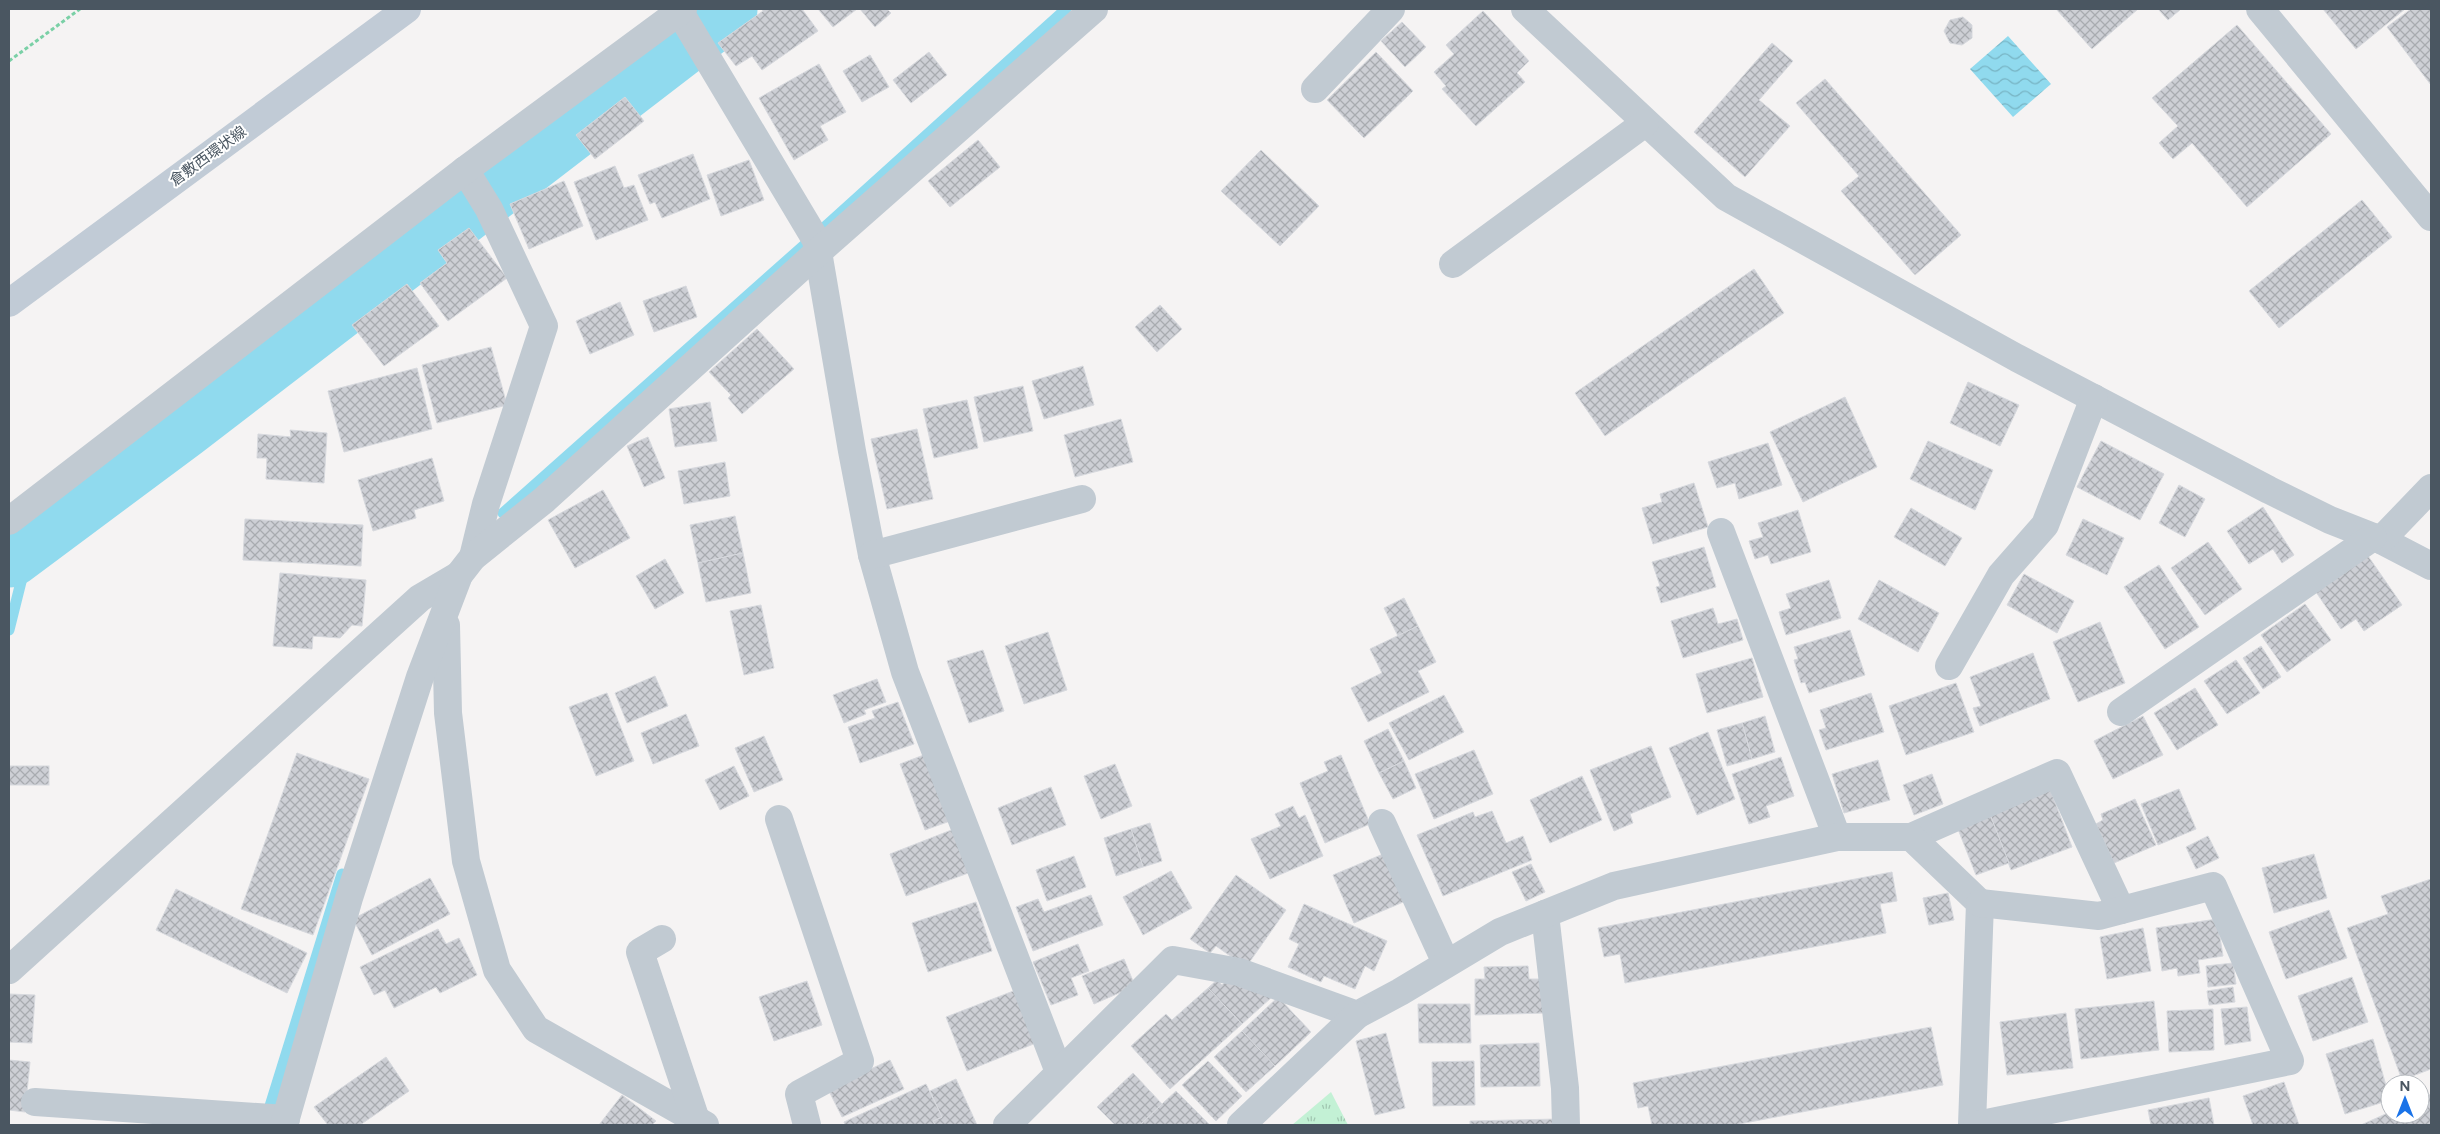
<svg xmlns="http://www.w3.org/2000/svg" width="2440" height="1134" font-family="Figtree,'Noto Sans JP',sans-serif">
  <defs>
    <pattern id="grass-tufts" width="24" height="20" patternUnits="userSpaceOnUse" patternTransform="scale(1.25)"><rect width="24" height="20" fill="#c3f1d5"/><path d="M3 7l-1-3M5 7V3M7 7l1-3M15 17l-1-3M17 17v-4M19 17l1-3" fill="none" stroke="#a0c6b0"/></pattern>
    <pattern id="water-waves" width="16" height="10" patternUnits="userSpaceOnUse" patternTransform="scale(1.25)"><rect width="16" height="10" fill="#90daee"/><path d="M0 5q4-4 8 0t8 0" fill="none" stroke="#78b4c4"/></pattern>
    <pattern id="building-cross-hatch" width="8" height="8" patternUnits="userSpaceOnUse" patternTransform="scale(1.25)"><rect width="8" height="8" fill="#cdcfd5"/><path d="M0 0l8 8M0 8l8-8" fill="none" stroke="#a8abb0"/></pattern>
  </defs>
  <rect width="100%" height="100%" fill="#f5f3f3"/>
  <path fill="url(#grass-tufts)" d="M1331 1092 1348 1125H1292Z"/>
  <path fill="url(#water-waves)" d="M2008 36 2051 84 2013 117 1970 69Z"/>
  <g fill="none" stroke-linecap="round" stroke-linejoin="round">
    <g stroke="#90daee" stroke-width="11">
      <path d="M503 513 828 224 1066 9"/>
      <path d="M9 630 33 534"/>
      <path d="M266 1119 342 874"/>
    </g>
    <path stroke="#90daee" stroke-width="69" d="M9 553 181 425 723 9"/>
  </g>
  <g fill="url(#building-cross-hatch)" stroke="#d7d9de">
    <path d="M762 9H802L818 31 762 70 752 56 736 66 718 43 763 11Z"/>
    <path d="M818 9H857L833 27Z"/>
    <path d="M860 9H887L891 13 875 27Z"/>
    <path d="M2056 9H2138L2092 49Z"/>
    <path d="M2158 9H2181L2168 20Z"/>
    <path d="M2323 9H2405L2356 49Z"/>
    <path d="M2411 9H2431V85L2387 27Z"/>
    <path d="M1483 11 1529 61 1517 73 1525 82 1476 126 1442 89 1446 86 1434 72 1454 54 1446 45Z"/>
    <path d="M1963 17 1972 25V38L1962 45 1950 43 1944 31 1950 20Z"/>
    <path d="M1402 22 1426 47 1405 67 1381 41Z"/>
    <path d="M2237 25 2331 134 2247 207 2192 143 2173 159 2159 143 2178 126 2152 98Z"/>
    <path d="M1772 43 1793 61 1759 100 1790 126 1745 177 1694 132Z"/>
    <path d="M929 52 947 75 911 103 893 80Z"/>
    <path d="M1376 52 1413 91 1364 138 1327 100Z"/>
    <path d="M870 55 889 87 862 102 843 71Z"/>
    <path d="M819 64 846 112 820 126 828 140 794 160 759 98Z"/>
    <path d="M1825 79 1961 235 1915 275 1841 191 1859 176 1796 103Z"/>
    <path d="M625 97 644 121 595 159 576 135Z"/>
    <path d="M978 140 1000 167 950 207 928 181Z"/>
    <path d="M1261 150 1319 206 1280 246 1221 191Z"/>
    <path d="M693 154 710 199 662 218 655 202 650 204 638 175Z"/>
    <path d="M749 160 764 200 721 216 707 175Z"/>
    <path d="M615 166 624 188 634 185 648 220 596 240 574 182Z"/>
    <path d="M564 181 583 226 529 249 510 204Z"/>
    <path d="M2362 200 2392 237 2279 328 2249 291Z"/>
    <path d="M469 228 507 278 448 321 420 283 447 263 438 250Z"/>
    <path d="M1754 269 1784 313 1605 436 1575 393Z"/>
    <path d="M407 284 439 326 384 366 352 325Z"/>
    <path d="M686 286 697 317 654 332 643 301Z"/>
    <path d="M620 302 634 335 590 354 576 321Z"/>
    <path d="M1160 305 1182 329 1157 352 1135 327Z"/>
    <path d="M757 329 794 369 742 414 728 398 731 395 709 372Z"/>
    <path d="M491 347 507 405 437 423 422 365Z"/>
    <path d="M1083 366 1094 405 1044 419 1032 381Z"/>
    <path d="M417 368 432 429 344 452 328 391Z"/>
    <path d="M1968 382 2019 405 2000 446 1950 423Z"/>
    <path d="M1023 386 1033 431 984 442 974 397Z"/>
    <path d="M1845 397 1877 467 1803 502 1770 432Z"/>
    <path d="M967 400 978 448 934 458 923 409Z"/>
    <path d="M710 402 717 441 675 447 669 409Z"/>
    <path d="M1121 419 1133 462 1075 477 1064 435Z"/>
    <path d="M917 429 933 499 887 509 871 439Z"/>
    <path d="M290 430 327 433 324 483 266 479 267 458H257L258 434 291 437Z"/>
    <path d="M648 437 665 478 644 487 627 446Z"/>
    <path d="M1928 441 1993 470 1975 510 1910 479Z"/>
    <path d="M2101 441 2164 474 2140 520 2077 487Z"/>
    <path d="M1768 443 1782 485 1739 499 1735 483 1717 488 1708 462Z"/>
    <path d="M432 458 444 501 414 510 416 518 373 531 358 480Z"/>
    <path d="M725 462 730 496 684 504 678 471Z"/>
    <path d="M1694 483 1708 527 1653 544 1642 508 1662 502 1660 494Z"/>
    <path d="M2179 485 2205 499 2185 537 2159 523Z"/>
    <path d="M603 490 630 538 575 568 548 520Z"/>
    <path d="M2263 507 2294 555 2282 563 2273 549 2249 564 2227 531Z"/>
    <path d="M1911 508 1962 538 1945 566 1894 537Z"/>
    <path d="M1798 510 1811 552 1771 564 1768 555 1755 559 1749 541 1763 537 1758 523Z"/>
    <path d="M735 516 743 553 698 563 690 525Z"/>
    <path d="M245 519 363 525 361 566 243 560Z"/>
    <path d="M2083 519 2124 538 2107 575 2066 555Z"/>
    <path d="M2208 542 2242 589 2205 615 2171 568Z"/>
    <path d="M1704 547 1716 587 1661 603 1656 587 1660 586 1652 562Z"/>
    <path d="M743 553 751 593 706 602 698 563Z"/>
    <path d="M2368 556 2402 605 2364 631 2356 619 2341 629 2316 592Z"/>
    <path d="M665 559 684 593 655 609 636 576Z"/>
    <path d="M2159 565 2199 627 2165 649 2124 587Z"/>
    <path d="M280 573 366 580 362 626 352 625 340 638 313 636 312 649 273 646Z"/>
    <path d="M2024 574 2074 601 2057 633 2007 605Z"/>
    <path d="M1829 580 1841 618 1786 635 1779 612 1791 608 1786 594Z"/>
    <path d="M1879 580 1939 613 1918 652 1858 619Z"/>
    <path d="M1404 598 1418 626 1398 636 1384 608Z"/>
    <path d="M2305 604 2331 640 2287 672 2261 635Z"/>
    <path d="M761 605 774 668 744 675 730 611Z"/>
    <path d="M1713 608 1718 624 1737 619 1743 640 1683 658 1671 621Z"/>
    <path d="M2100 622 2125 683 2078 702 2053 642Z"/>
    <path d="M1418 626 1436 662 1418 671 1429 692 1368 722 1351 688 1382 673 1370 649Z"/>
    <path d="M1850 630 1865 675 1809 693 1805 682 1801 683 1794 660 1798 659 1794 647Z"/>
    <path d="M1048 632 1067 690 1024 704 1005 646Z"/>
    <path d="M2261 646 2281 677 2263 689 2243 658Z"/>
    <path d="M983 650 1004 711 969 723 947 661Z"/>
    <path d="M2033 653 2050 699 1980 726 1973 708 1981 706 1970 677Z"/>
    <path d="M1752 658 1763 697 1707 713 1696 674Z"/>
    <path d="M2236 660 2260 693 2227 714 2204 681Z"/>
    <path d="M655 676 668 706 627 723 615 693Z"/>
    <path d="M877 679 886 702 864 710 866 714 844 723 833 695Z"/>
    <path d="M1956 683 1974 732 1906 755 1889 706Z"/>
    <path d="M2195 688 2218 725 2177 750 2154 713Z"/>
    <path d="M607 693 634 761 596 776 569 707Z"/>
    <path d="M1871 693 1884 732 1826 750 1819 730 1826 728 1820 710Z"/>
    <path d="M1444 695 1464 732 1409 760 1389 723Z"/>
    <path d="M898 702 914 744 860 763 848 727 875 718 872 711Z"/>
    <path d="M686 714 699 746 653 764 641 733Z"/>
    <path d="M1765 716 1775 752 1752 759 1742 723Z"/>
    <path d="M2143 716 2163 755 2113 779 2094 741Z"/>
    <path d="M1742 723 1752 759 1727 766 1717 730Z"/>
    <path d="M1388 729 1404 761 1379 773 1364 741Z"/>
    <path d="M1708 732 1735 799 1697 815 1669 748Z"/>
    <path d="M764 736 783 780 754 792 735 748Z"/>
    <path d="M1651 746 1671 797 1630 814 1633 823 1614 831 1590 770Z"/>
    <path d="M1474 750 1493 794 1434 819 1415 774Z"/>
    <path d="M297 753 369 779 313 935 241 909Z"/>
    <path d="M929 753 953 820 925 830 900 764Z"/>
    <path d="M1341 755 1370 824 1325 843 1300 783 1328 771 1324 762Z"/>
    <path d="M1781 757 1794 796 1766 806 1770 817 1749 824 1732 774Z"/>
    <path d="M1878 760 1890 800 1844 813 1832 774Z"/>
    <path d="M1404 761 1416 788 1393 799 1379 773Z"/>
    <path d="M1115 764 1132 806 1101 819 1084 776Z"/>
    <rect x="9" y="766" width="40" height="19"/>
    <path d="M734 766 749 796 720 810 705 780Z"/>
    <path d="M1932 774 1943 804 1914 815 1903 785Z"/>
    <path d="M1582 776 1602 820 1550 843 1530 800Z"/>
    <path d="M1051 787 1066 825 1012 845 998 808Z"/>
    <path d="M2050 789 2072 847 2011 870 1989 812Z"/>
    <path d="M2179 789 2196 829 2158 845 2141 804Z"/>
    <path d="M2135 799 2156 845 2114 863 2096 824 2103 820 2101 814Z"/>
    <path d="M1293 806 1299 818 1305 815 1323 856 1270 879 1251 839 1281 826 1275 814Z"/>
    <path d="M1492 811 1506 843 1523 836 1532 860 1443 896 1417 835 1473 812 1475 817Z"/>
    <path d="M1989 812 2009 863 1976 875 1956 824Z"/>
    <path d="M1150 823 1162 861 1143 867 1131 829Z"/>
    <path d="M954 829 971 872 906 896 890 854Z"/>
    <path d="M1131 829 1143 867 1116 876 1104 838Z"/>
    <path d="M2208 836 2219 858 2196 869 2186 847Z"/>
    <path d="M1388 852 1408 900 1354 923 1333 875Z"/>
    <path d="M2314 854 2327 898 2274 913 2262 868Z"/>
    <path d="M1074 856 1086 887 1047 901 1036 870Z"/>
    <path d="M1531 864 1545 892 1526 901 1512 872Z"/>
    <path d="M1171 871 1192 908 1143 935 1123 897Z"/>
    <path d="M1892 872 1897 901 1880 904 1886 933 1625 983 1620 954 1604 957 1598 928Z"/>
    <path d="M1236 875 1286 910 1246 967 1216 946 1210 953 1190 939Z"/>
    <path d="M430 878 450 914 372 955 353 919Z"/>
    <path d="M2431 879V1069L2402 1080 2347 928 2388 914 2381 896Z"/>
    <path d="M176 889 307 953 287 993 156 930Z"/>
    <path d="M1948 893 1954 920 1929 925 1923 898Z"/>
    <path d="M1091 895 1103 925 1033 951 1016 907 1038 899 1044 912Z"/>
    <path d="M976 902 992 951 928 972 912 923Z"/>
    <path d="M1304 904 1387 941 1374 971 1365 966 1355 989 1324 976 1321 982 1288 967 1299 944 1289 939Z"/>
    <path d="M2329 910 2347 958 2286 979 2269 932Z"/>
    <path d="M2217 919 2223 956 2198 960 2200 973 2178 976 2177 968 2162 971 2156 928Z"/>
    <path d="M2143 928 2151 971 2107 979 2100 937Z"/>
    <path d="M438 929 446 944 459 938 477 975 440 993 436 987 394 1008 385 990 374 995 360 967Z"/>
    <path d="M1078 944 1089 971 1071 978 1078 995 1051 1005 1033 962Z"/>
    <path d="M1124 959 1135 986 1094 1004 1082 976Z"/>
    <path d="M2233 963 2236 984 2208 987 2206 966Z"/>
    <path d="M1528 966 1529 979H1545L1546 1013 1475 1015V979H1485L1484 967Z"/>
    <path d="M1234 974 1272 997 1242 1024 1208 988 1217 980 1222 985Z"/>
    <path d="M2352 977 2368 1022 2313 1041 2298 996Z"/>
    <path d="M807 981 822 1025 774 1041 759 997Z"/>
    <path d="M2233 987 2235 1002 2209 1005 2207 991Z"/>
    <path d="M1208 988 1242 1024 1170 1089 1131 1046 1166 1014 1172 1020Z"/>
    <path d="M1016 990 1036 1043 967 1071 946 1017Z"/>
    <path d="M9 994 35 995 32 1043 9 1042Z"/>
    <path d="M1278 997 1311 1032 1275 1066 1242 1031Z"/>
    <path d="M2154 1001 2159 1050 2081 1059 2075 1009Z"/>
    <path d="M1418 1004H1470L1471 1043H1419Z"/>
    <path d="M2247 1007 2251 1041 2225 1045 2221 1009Z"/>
    <path d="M2213 1009 2214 1050 2169 1052 2167 1011Z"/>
    <path d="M2066 1013 2073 1068 2007 1075 2000 1022Z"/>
    <path d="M1931 1027 1943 1085 1734 1125H1652L1648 1106 1638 1108 1633 1083Z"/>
    <path d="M1242 1031 1275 1066 1246 1092 1214 1057Z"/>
    <path d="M1386 1033 1405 1108 1375 1115 1356 1041Z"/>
    <path d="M2373 1039 2390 1100 2345 1114 2326 1054Z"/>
    <path d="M1539 1043 1540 1086 1481 1087 1480 1045Z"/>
    <path d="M386 1057 409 1091 360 1125H328L314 1107Z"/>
    <path d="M9 1060 30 1062 25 1112 9 1110Z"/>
    <path d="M890 1060 904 1089 842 1117 828 1089Z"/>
    <path d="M1208 1061 1242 1096 1216 1121 1182 1085Z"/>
    <path d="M1474 1061 1475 1105 1433 1106 1432 1062Z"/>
    <path d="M1133 1073 1162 1104 1140 1125H1115L1097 1107Z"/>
    <path d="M956 1079 977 1125H935L933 1121 942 1117 930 1091Z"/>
    <path d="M2284 1082 2299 1125H2253L2243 1096Z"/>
    <path d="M926 1084 942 1117 933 1121 935 1125H845L844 1122Z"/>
    <path d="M1176 1091 1210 1125H1140L1162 1104Z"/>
    <path d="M2431 1094V1125H2361L2390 1112 2420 1114V1099Z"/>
    <path d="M622 1095 656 1121 652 1125H599Z"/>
    <path d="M2209 1098 2214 1125H2151L2148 1110Z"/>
    <path d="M1557 1119V1125H1470V1121Z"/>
  </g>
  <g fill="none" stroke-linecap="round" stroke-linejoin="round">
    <path stroke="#7ad0a6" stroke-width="3" stroke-dasharray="4 2.5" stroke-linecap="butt" d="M9 61 80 9"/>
    <g stroke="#c1cad2" stroke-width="28">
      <path d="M678 9 816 240 852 451 872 555 905 672 1059 1072"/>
      <path d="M1525 9 1726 197 2017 358 2269 490 2330 520 2381 540 2431 566"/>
      <path d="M2260 9 2431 217"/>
      <path d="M1315 89 1391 9"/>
      <path d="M465 170 489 209 544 326 486 504 473 557"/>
      <path d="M1453 264 1645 123"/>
      <path d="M9 521 465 170 683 9"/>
      <path d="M1721 532 1837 837"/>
      <path d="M2381 540 2431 488"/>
      <path d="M872 555 1082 499"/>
      <path d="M446 625 448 713 466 861 497 970 536 1029 705 1125"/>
      <path d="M1949 666 2001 575 2045 525 2094 398"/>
      <path d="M2121 712 2373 537"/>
      <path d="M779 819 860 1061 799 1094 807 1125"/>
      <path d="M1382 823 1446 963"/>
      <path d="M1911 837 2057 773 2121 910"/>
      <path d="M1545 914 1565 1088 1566 1125"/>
      <path d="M662 939 640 952 696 1120"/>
      <path d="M9 970 420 598 459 575"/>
      <path d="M35 1102 286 1119"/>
      <path d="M284 1125 349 898 420 677 459 575 473 557 544 500 818 252 1094 9"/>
      <path d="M1007 1125 1173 960 1239 972 1357 1015 1400 992 1500 932 1614 886 1837 837H1911L1980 903 1972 1125"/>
      <path d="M1241 1125 1357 1015"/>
      <path d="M1977 1125 2290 1061 2213 886 2099 916 1980 903"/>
    </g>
    <path stroke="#c1cbd6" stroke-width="28" d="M9 303 407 9"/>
  </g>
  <g text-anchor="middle" stroke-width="4" stroke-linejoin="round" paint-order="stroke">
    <g font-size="15" fill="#4a5661" stroke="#fff">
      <text transform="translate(208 156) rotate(-36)" y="5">倉敷西環状線</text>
    </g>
  </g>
  <rect width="2440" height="1134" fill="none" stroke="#4a5661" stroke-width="20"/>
  <g transform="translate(2405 1099)"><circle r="24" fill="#ffffff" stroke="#b7bbc0"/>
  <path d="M0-4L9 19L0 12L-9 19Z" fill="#1a73e8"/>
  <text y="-8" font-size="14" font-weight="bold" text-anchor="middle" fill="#4a5661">N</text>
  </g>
</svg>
